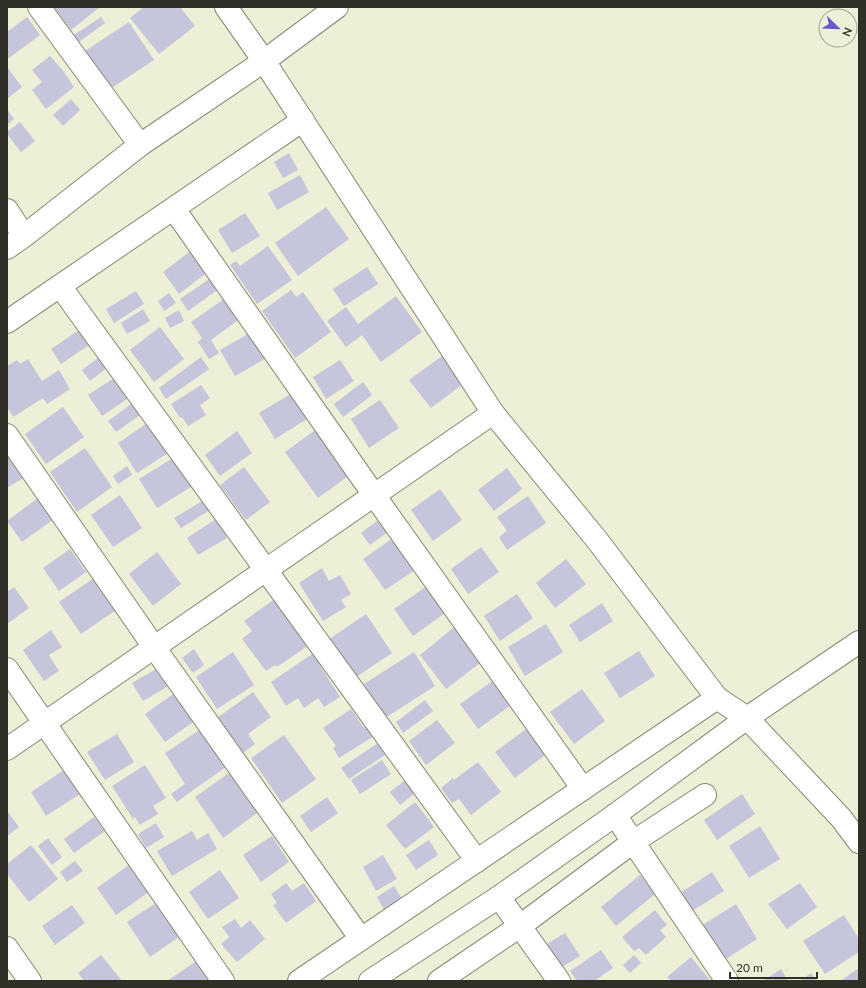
<svg xmlns="http://www.w3.org/2000/svg" width="866" height="988" font-family="Lato,sans-serif">
  <rect width="100%" height="100%" fill="#edefd7"/>
  <g fill="#c5c5dc">
    <path d="M54 7H100L71 30Z"/>
    <path d="M144 7H180L195 26 159 54 130 18Z"/>
    <path d="M27 17 40 35 9 58 7 55V32Z"/>
    <path d="M101 17 105 23 76 44 71 37Z"/>
    <path d="M129 22 154 60 110 89 85 51Z"/>
    <path d="M50 56 64 72 74 87 46 109 32 90 42 82 32 70Z"/>
    <path d="M7 67 22 87 7 99Z"/>
    <path d="M71 99 80 110 63 126 53 115Z"/>
    <path d="M7 109 14 119 7 125Z"/>
    <path d="M20 122 35 141 21 152 7 134V132Z"/>
    <path d="M289 153 298 170 283 178 274 162Z"/>
    <path d="M300 175 309 192 277 210 268 193Z"/>
    <path d="M326 207 349 239 298 276 275 243Z"/>
    <path d="M245 213 260 236 232 253 218 230Z"/>
    <path d="M268 246 292 280 257 304 230 265 236 261 240 266Z"/>
    <path d="M193 249 209 271 179 294 163 272Z"/>
    <path d="M367 267 378 284 344 306 333 289Z"/>
    <path d="M212 277 220 288 188 311 180 299Z"/>
    <path d="M291 290 296 297 303 292 331 332 295 358 262 311Z"/>
    <path d="M136 291 144 304 114 323 106 309Z"/>
    <path d="M169 293 176 303 164 311 158 301Z"/>
    <path d="M396 296 422 332 381 362 362 335 346 347 327 321 346 307 358 324Z"/>
    <path d="M227 297 241 318 211 340 219 353 209 359 198 342 202 338 191 322Z"/>
    <path d="M143 309 150 321 127 334 121 323Z"/>
    <path d="M179 310 184 321 170 328 165 318Z"/>
    <path d="M160 327 184 359 154 382 130 350Z"/>
    <path d="M82 328 92 343 61 364 51 349Z"/>
    <path d="M253 331 268 357 235 376 220 350Z"/>
    <path d="M103 354 111 365 90 381 82 370Z"/>
    <path d="M442 356 463 384 431 408 409 380Z"/>
    <path d="M201 357 209 369 166 399 159 388Z"/>
    <path d="M28 359 42 381 59 370 70 389 47 404 43 398 13 417 7 407V366L17 360 20 364Z"/>
    <path d="M340 360 354 381 326 399 313 377Z"/>
    <path d="M120 374 133 395 102 416 88 395Z"/>
    <path d="M363 382 372 395 343 417 334 404Z"/>
    <path d="M201 385 210 398 200 405 206 415 188 426 182 417 180 418 171 404Z"/>
    <path d="M294 392 310 417 275 439 259 413Z"/>
    <path d="M138 399 147 410 116 432 108 421Z"/>
    <path d="M380 400 399 428 369 448 351 419Z"/>
    <path d="M63 407 84 437 46 464 25 434Z"/>
    <path d="M149 422 174 449 137 473 118 443Z"/>
    <path d="M318 428 351 474 318 498 285 452Z"/>
    <path d="M237 431 252 453 220 476 205 455Z"/>
    <path d="M85 448 112 487 77 512 50 472Z"/>
    <path d="M11 455 25 477 7 488V457Z"/>
    <path d="M173 458 191 487 157 508 139 479Z"/>
    <path d="M127 466 132 475 118 484 113 476Z"/>
    <path d="M244 467 270 502 246 520 220 485Z"/>
    <path d="M507 468 522 489 494 511 478 490Z"/>
    <path d="M440 489 462 520 433 541 411 510Z"/>
    <path d="M120 495 142 528 113 547 91 515Z"/>
    <path d="M528 496 546 523 507 550 499 537 507 531 497 517Z"/>
    <path d="M38 498 54 519 22 542 7 521Z"/>
    <path d="M204 500 210 510 181 528 174 518Z"/>
    <path d="M382 517 392 529 370 545 361 533Z"/>
    <path d="M216 519 227 538 198 555 187 538Z"/>
    <path d="M393 538 415 570 385 590 363 559Z"/>
    <path d="M481 547 499 572 468 594 451 569Z"/>
    <path d="M70 549 86 572 59 591 43 568Z"/>
    <path d="M157 552 181 584 153 606 129 574Z"/>
    <path d="M566 559 586 584 555 608 536 583Z"/>
    <path d="M322 568 329 581 340 575 351 594 341 600 346 607 323 621 299 583Z"/>
    <path d="M94 578 116 610 81 634 59 602Z"/>
    <path d="M427 586 445 613 413 636 394 609Z"/>
    <path d="M14 587 29 608 7 624V592Z"/>
    <path d="M517 594 533 618 500 641 484 616Z"/>
    <path d="M276 598 309 645 277 667 275 665 266 671 242 639 252 631 244 621Z"/>
    <path d="M602 603 613 621 580 642 569 625Z"/>
    <path d="M366 614 392 653 353 679 328 640Z"/>
    <path d="M546 624 563 652 525 676 508 647Z"/>
    <path d="M457 625 484 660 446 689 420 655Z"/>
    <path d="M51 630 62 647 49 655 59 671 44 681 23 650Z"/>
    <path d="M194 649 204 665 193 673 182 658Z"/>
    <path d="M318 650 325 660 319 664 340 697 324 707 318 698 304 708 298 698 286 706 271 682Z"/>
    <path d="M639 651 655 676 620 698 604 673Z"/>
    <path d="M233 652 254 685 217 709 196 677Z"/>
    <path d="M414 652 435 686 385 718 364 684Z"/>
    <path d="M161 666 172 684 143 701 132 683Z"/>
    <path d="M494 680 511 705 478 729 460 704Z"/>
    <path d="M582 689 605 721 574 744 550 712Z"/>
    <path d="M176 692 196 720 165 742 145 714Z"/>
    <path d="M253 692 271 717 248 734 255 744 243 753 236 742 235 743 217 718Z"/>
    <path d="M425 700 433 711 403 733 396 722Z"/>
    <path d="M351 709 364 728 370 723 377 734 339 758 333 748 336 746 323 728Z"/>
    <path d="M437 720 455 743 426 765 409 741Z"/>
    <path d="M201 729 226 767 196 788 177 802 171 794 185 784 165 753Z"/>
    <path d="M526 729 545 755 515 778 495 752Z"/>
    <path d="M117 734 134 762 105 780 87 752Z"/>
    <path d="M284 735 316 779 282 803 251 758Z"/>
    <path d="M378 743 385 755 349 779 341 768Z"/>
    <path d="M382 760 391 774 360 794 351 780Z"/>
    <path d="M478 762 501 792 471 815 459 799 452 803 441 788 453 778 454 780Z"/>
    <path d="M145 765 166 798 153 806 158 814 140 825 135 817 133 819 112 786Z"/>
    <path d="M64 770 80 794 46 816 31 792Z"/>
    <path d="M229 773 257 813 223 838 195 797Z"/>
    <path d="M408 778 418 791 400 805 390 792Z"/>
    <path d="M742 794 755 814 717 840 704 820Z"/>
    <path d="M327 797 338 813 311 832 300 816Z"/>
    <path d="M415 802 434 827 405 849 386 825Z"/>
    <path d="M7 811 19 827 7 836Z"/>
    <path d="M94 817 105 831 74 853 64 839Z"/>
    <path d="M156 823 164 837 146 848 138 834Z"/>
    <path d="M760 826 780 859 749 878 729 846Z"/>
    <path d="M192 831 197 840 208 833 217 849 172 876 157 851Z"/>
    <path d="M272 836 289 862 261 882 243 855Z"/>
    <path d="M48 838 62 857 52 865 38 846Z"/>
    <path d="M429 840 438 855 416 870 406 855Z"/>
    <path d="M31 845 58 879 29 902 7 874V864Z"/>
    <path d="M383 855 397 879 376 891 363 867Z"/>
    <path d="M75 861 83 871 67 882 60 872Z"/>
    <path d="M130 864 149 892 116 915 97 888Z"/>
    <path d="M220 870 239 898 208 919 189 892Z"/>
    <path d="M712 872 724 891 692 911 680 893Z"/>
    <path d="M640 875 655 894 616 926 601 907Z"/>
    <path d="M286 883 292 891 304 883 316 901 286 923 273 905 277 903 271 894Z"/>
    <path d="M800 883 817 907 787 929 768 904Z"/>
    <path d="M394 886 402 899 384 910 377 897Z"/>
    <path d="M159 901 182 935 150 957 127 922Z"/>
    <path d="M736 904 757 939 723 961 701 926Z"/>
    <path d="M72 905 85 923 55 945 42 926Z"/>
    <path d="M655 910 667 925 660 930 666 937 646 955 639 948 634 951 622 937Z"/>
    <path d="M844 915 859 939V952L825 974 803 941Z"/>
    <path d="M235 919 241 928 250 920 265 939 237 962 221 944 229 937 222 927Z"/>
    <path d="M565 933 580 956 562 967 547 944Z"/>
    <path d="M601 950 613 968 594 981H577L570 971Z"/>
    <path d="M101 955 122 981H84L78 973Z"/>
    <path d="M634 955 641 963 630 973 623 965Z"/>
    <path d="M691 957 709 979 706 981H671L667 977Z"/>
    <path d="M198 960 212 981H167Z"/>
    <path d="M859 968V981H840Z"/>
    <path d="M781 969 788 981H763Z"/>
    <path d="M811 973 817 981H800Z"/>
  </g>
  <g fill="none" stroke-linecap="round" stroke-linejoin="round">
    <defs>
      <g id="minor">
        <path d="M39 7 140 145"/>
        <path d="M226 7 264 61 493 413 597 540 717 698 747 718 841 818 859 842"/>
        <path d="M174 209 374 495 583 789"/>
        <path d="M7 210 24 236"/>
        <path d="M7 248 24 236 140 145 264 61 337 7"/>
        <path d="M60 286 477 861"/>
        <path d="M7 322 303 120"/>
        <path d="M7 435 154 647 361 939"/>
        <path d="M7 669 223 981"/>
        <path d="M7 749 493 413"/>
        <path d="M615 815 727 981"/>
        <path d="M499 897 559 981"/>
        <path d="M7 948 30 981"/>
        <path d="M299 981 717 698"/>
        <path d="M370 981 499 897 615 815 747 718 859 642"/>
        <path d="M439 981 520 926 633 842 705 795"/>
      </g>
    </defs>
    <use href="#minor" stroke="#868872" stroke-width="24"/>
    <use href="#minor" stroke="#fff" stroke-width="22"/>
  </g>
  <rect width="866" height="988" fill="none" stroke="#303027" stroke-width="16"/>
  <g transform="translate(838 28) rotate(113)"><circle r="19" fill="#edefd7" stroke="#a1a391"/>
  <path d="M0-3L7 15L0 10L-7 15Z" fill="#6c55ce"/>
  <text y="-6" font-size="11" font-weight="bold" text-anchor="middle" fill="#303027">N</text>
  </g>
  <path d="M730 972v6h87v-6" fill="none" stroke="#303027" stroke-width="2"/>
  <text x="736" y="972" font-size="12" fill="#303027" stroke="#edefd7" stroke-width="3" paint-order="stroke">20 m</text>
</svg>
